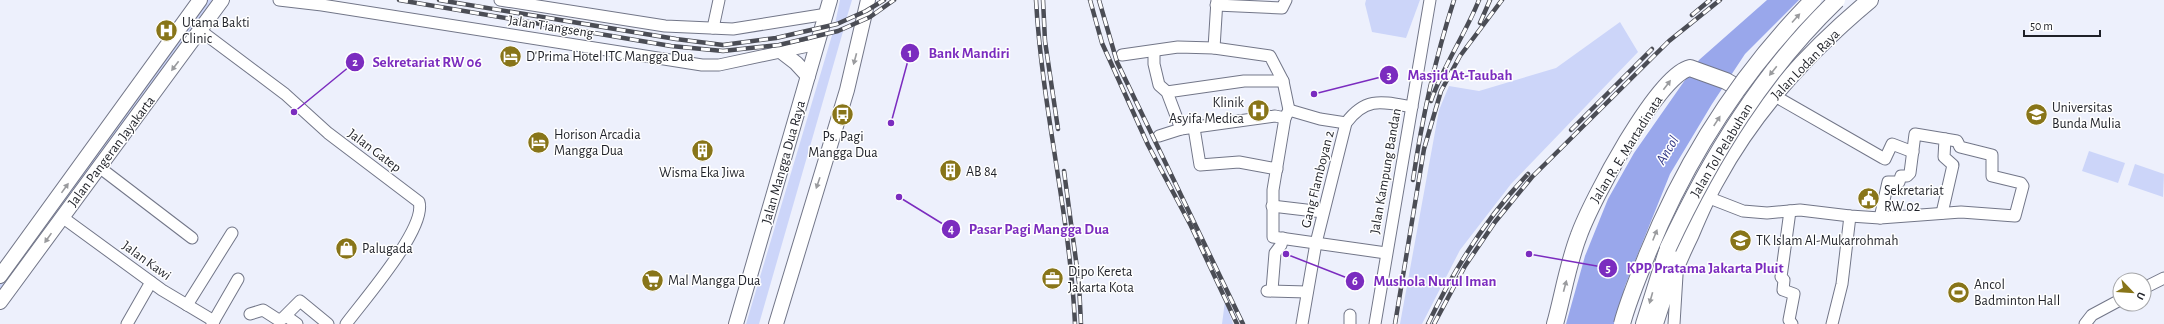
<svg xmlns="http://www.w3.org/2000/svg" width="2164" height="324" font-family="'Alegreya Sans',sans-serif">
  <rect width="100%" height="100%" fill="#edf0fc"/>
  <g fill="#ccd5f9">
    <path d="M200 0H222L0 302V276Z"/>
    <path d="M840 0H852L846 20 835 24Z"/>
    <path d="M1366 0H1420L1406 38 1372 32 1365 4Z"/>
    <path d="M1620 22 1638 52 1511 184 1460 250 1422 324H1400L1439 110 1449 86 1479 91 1556 68Z"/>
    <path d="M844 28 759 324H746L833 32Z"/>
    <path d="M2089 151 2125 163 2118 183 2082 171Z"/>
    <path d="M2135 164 2164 174 2163 197 2128 185Z"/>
    <path d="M1225 301 1233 324H1222Z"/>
  </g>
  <path fill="#99a7eb" d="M1767 0H1799L1745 54 1712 104 1670 174 1625 286 1616 324H1566L1585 256 1608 199 1634 153 1699 60Z"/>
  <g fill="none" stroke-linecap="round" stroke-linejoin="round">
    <defs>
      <g id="minor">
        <path d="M279 0 322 5 702 65H719L818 44"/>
        <path d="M500 0 665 26 733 29 827 14"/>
        <path d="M1216 5 1282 8 1286 0"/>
        <path d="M713 28 719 0"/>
        <path d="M201 31 285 94 328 133 419 202C427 228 363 301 346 324"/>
        <path d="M1214 48 1217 0"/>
        <path d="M1154 51V64L1159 85 1167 92 1181 129"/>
        <path d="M1122 55 1178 47 1214 48 1270 56 1283 81 1289 110 1285 118 1275 116 1181 129 1159 136"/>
        <path d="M1167 92 1244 81H1283"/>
        <path d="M1773 95 1883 158 1885 159 1892 144 1913 152"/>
        <path d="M1289 110 1320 119 1346 123"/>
        <path d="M1285 118 1273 190V237L1386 253"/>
        <path d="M1194 128 1200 165 1239 162 1277 169"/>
        <path d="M99 167 192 238"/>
        <path d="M1707 197 1743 211 1767 213 1800 210 1850 216 1880 218 1961 212 2015 216 2023 186 2021 183 1992 176V155L1960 147 1957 141 1945 139"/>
        <path d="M1272 206 1323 212"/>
        <path d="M1790 211 1781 277 1784 280 1783 290 1794 294 1789 320 1792 324"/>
        <path d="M62 217 162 290 214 321"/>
        <path d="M1880 218 1888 182H1899L1901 176H1907L1910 173 1915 134 1945 139 1944 157 1953 165 1942 213"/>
        <path d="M2144 288 2164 278"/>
        <path d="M1272 290 1275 253 1281 245 1283 238"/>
        <path d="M1267 291 1307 292"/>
        <path d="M187 305 232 233"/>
        <path d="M250 314 263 310 277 319H282L300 301 328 324"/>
        <path d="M286 316 297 324"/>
        <path d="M127 324 151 282"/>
        <path d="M212 324 238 279"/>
        <path d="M1302 324 1316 243 1346 123C1366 96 1383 102 1412 107"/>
        <path d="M1350 324V315"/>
        <path d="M1375 324 1430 0"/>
        <path d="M1674 324 1677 275"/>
        <path d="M1832 324 1842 284 1850 216"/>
        <path d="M2085 324 2092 315 2120 300"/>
      </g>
      <g id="major">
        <path d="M783 53 796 63 808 76"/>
        <path d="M0 276 200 0"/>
        <path d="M0 302 222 0"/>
        <path d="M736 324 830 0"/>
        <path d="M776 324 847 90 868 0"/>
      </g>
      <g id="highway">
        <path d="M1555 324C1563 295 1568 263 1579 235 1591 202 1657 75 1690 68L1726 81 1766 104"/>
        <path d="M1644 324 1668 248"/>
        <path d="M1655 324C1664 293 1677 263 1691 234 1699 215 1707 196 1717 179 1755 109 1810 50 1870 0"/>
      </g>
    </defs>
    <use href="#minor" stroke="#727688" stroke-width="13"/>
    <use href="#major" stroke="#727688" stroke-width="16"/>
    <use href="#highway" stroke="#727688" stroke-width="18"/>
    <use href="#minor" stroke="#fff" stroke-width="11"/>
    <use href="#major" stroke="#fff" stroke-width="14"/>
    <use href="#highway" stroke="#fff" stroke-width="16"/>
    <defs>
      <g id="rail">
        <path d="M399 0 671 46 723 51 779 45 838 31 870 17 894 0"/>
        <path d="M439 0 676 39 723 45 776 38 837 24 866 11 884 0"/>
        <path d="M1036 0C1042 109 1070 215 1075 324"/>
        <path d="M1043 0 1045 41 1058 129"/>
        <path d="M1090 0 1102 43 1148 145 1191 226 1237 324"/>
        <path d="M1099 0 1117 62 1243 324"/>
        <path d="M1692 15 1710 0"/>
        <path d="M1480 23 1490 0"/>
        <path d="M1431 101C1443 66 1465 35 1479 0"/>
        <path d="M1571 130 1652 49"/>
        <path d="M1064 171 1079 283 1081 324"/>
        <path d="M1413 180C1422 118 1435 59 1454 0"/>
        <path d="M1395 324 1424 149 1441 91 1460 56 1502 0"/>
        <path d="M1428 324C1454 269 1486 218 1528 174"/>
        <path d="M1434 324 1465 266 1495 222 1532 177 1669 41 1720 0"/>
      </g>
    </defs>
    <use href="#rail" stroke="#4b4d55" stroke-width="4.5"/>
    <use href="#rail" stroke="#fff" stroke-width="3" stroke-dasharray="9" stroke-linecap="butt"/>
    <defs>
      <g id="highway-bridge">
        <path d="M1668 248C1711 156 1763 71 1837 0"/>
        <path d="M1622 324C1628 301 1638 278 1647 255 1685 161 1741 73 1813 0"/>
      </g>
    </defs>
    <use href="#highway-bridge" stroke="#727688" stroke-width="18" stroke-linecap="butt"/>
    <use href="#highway-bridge" stroke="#fff" stroke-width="16"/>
  </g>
  <defs><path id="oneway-solid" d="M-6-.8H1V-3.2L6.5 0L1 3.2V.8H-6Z"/></defs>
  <g fill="#9a9b9e">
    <use href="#oneway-solid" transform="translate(1796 18) rotate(-48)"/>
    <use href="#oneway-solid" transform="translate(855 59) rotate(105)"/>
    <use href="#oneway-solid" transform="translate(175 66) rotate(127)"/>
    <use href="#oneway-solid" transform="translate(1773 71) rotate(129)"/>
    <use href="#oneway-solid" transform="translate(1667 85) rotate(-53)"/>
    <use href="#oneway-solid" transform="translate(1717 121) rotate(-57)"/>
    <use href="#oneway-solid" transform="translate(818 183) rotate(109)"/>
    <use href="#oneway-solid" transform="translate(65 188) rotate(-54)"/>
    <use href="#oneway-solid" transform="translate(1655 235) rotate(-68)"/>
    <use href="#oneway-solid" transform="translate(48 238) rotate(125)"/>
    <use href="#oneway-solid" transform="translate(1565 286) rotate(-75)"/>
    <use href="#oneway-solid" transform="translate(1651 298) rotate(106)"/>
  </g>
  <defs>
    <symbol id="hospital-disc" viewBox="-11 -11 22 22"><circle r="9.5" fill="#887519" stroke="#fff"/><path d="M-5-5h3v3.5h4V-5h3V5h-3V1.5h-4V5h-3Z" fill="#fff"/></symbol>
    <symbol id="hotel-disc" viewBox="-11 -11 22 22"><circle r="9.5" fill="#887519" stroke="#fff"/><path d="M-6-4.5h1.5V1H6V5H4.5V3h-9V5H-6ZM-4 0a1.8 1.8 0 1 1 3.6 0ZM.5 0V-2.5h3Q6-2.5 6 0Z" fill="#fff"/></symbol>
    <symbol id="bus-disc" viewBox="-11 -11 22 22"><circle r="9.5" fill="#887519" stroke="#fff"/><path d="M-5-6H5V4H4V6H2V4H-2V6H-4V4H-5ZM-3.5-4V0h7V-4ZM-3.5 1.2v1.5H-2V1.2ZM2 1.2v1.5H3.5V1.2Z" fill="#fff"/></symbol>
    <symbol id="university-disc" viewBox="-11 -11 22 22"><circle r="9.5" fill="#887519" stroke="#fff"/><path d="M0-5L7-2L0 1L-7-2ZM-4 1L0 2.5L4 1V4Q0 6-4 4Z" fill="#fff"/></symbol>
    <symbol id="building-disc" viewBox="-11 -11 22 22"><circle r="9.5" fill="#887519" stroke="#fff"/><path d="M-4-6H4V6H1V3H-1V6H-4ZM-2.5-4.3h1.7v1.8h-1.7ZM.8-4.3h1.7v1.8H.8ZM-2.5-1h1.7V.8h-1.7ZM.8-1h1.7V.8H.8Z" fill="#fff"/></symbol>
    <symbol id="civic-disc" viewBox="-11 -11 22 22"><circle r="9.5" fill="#887519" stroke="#fff"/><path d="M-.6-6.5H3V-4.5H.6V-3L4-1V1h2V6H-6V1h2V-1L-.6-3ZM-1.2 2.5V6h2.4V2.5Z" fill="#fff"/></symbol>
    <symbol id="school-disc" viewBox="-11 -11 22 22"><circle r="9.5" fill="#887519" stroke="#fff"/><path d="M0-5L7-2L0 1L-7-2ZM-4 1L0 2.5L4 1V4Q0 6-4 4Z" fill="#fff"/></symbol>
    <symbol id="shop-disc" viewBox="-11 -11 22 22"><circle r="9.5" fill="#887519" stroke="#fff"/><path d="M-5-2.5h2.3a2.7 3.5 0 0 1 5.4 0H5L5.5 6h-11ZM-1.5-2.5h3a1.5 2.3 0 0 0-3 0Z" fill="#fff"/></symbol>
    <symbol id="office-disc" viewBox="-11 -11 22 22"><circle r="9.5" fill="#887519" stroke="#fff"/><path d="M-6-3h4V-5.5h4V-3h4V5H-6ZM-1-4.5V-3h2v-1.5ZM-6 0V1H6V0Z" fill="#fff"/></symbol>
    <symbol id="supermarket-disc" viewBox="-11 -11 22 22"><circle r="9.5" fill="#887519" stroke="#fff"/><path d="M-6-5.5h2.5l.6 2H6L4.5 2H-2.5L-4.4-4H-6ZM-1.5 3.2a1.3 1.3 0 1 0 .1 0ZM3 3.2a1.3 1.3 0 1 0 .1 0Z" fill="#fff"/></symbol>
    <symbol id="stadium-disc" viewBox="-11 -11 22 22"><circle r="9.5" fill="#887519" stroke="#fff"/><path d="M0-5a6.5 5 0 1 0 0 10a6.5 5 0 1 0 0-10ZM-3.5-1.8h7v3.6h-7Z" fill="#fff"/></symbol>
  </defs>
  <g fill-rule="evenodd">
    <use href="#hospital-disc" x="154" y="18" width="25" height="25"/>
    <use href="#hotel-disc" x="498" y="44" width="25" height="25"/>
    <use href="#hospital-disc" x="1246" y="98" width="25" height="25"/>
    <use href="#bus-disc" x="830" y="102" width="25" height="25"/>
    <use href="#university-disc" x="2024" y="102" width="25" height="25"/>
    <use href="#hotel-disc" x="526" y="130" width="25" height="25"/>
    <use href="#building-disc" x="690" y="138" width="25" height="25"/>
    <use href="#building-disc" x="938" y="158" width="25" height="25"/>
    <use href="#civic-disc" x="1856" y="186" width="25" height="25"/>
    <use href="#school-disc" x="1728" y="228" width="25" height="25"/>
    <use href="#shop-disc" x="334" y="236" width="25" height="25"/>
    <use href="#office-disc" x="1040" y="266" width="25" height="25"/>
    <use href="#supermarket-disc" x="640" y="268" width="25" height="25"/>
    <use href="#stadium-disc" x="1946" y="280" width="25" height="25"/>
  </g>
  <g text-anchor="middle" stroke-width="3" stroke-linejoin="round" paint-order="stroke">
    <g font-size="14" fill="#1f2128" stroke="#fff" text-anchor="start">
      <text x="182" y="27">Utama Bakti<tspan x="182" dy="16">Clinic</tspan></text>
      <text x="526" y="61">D'Prima Hotel ITC Mangga Dua</text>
      <text x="1244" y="107" text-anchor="end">Klinik<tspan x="1244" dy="16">Asyifa Medica</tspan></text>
      <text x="2052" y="112">Universitas<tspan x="2052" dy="16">Bunda Mulia</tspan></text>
      <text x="554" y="139">Horison Arcadia<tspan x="554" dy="16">Mangga Dua</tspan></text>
      <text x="843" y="141" text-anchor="middle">Ps. Pagi<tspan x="843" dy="16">Mangga Dua</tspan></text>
      <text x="966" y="176">AB 84</text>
      <text x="702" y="177" text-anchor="middle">Wisma Eka Jiwa</text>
      <text x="1884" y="195">Sekretariat<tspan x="1884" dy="16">RW 02</tspan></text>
      <text x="1756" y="245">TK Islam Al-Mukarrohmah</text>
      <text x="362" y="253">Palugada</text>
      <text x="1068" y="276">Dipo Kereta<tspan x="1068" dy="16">Jakarta Kota</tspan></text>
      <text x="668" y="285">Mal Mangga Dua</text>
      <text x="1974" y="289">Ancol<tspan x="1974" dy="16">Badminton Hall</tspan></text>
    </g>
    <g font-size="14" fill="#1f2128" stroke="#fff">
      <text transform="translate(551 26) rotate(9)" y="5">Jalan Tiangseng</text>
      <text transform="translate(1805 64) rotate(-46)" y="5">Jalan Lodan Raya</text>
      <text transform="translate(1626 149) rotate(-58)" y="5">Jalan R. E. Martadinata</text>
      <text transform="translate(375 150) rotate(37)" y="5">Jalan Gatep</text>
      <text transform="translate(1721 150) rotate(-59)" y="5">Jalan Tol Pelabuhan</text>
      <text transform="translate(111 151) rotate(-53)" y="5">Jalan Pangeran Jayakarta</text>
      <text transform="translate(783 162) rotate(-74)" y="5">Jalan Mangga Dua Raya</text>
      <text transform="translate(1385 171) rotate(-80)" y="5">Jalan Kampung Bandan</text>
      <text transform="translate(1317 179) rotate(-76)" y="5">Gang Flamboyan 2</text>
      <text transform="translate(147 260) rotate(36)" y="5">Jalan Kawi</text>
    </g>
    <g font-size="15" font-style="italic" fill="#303685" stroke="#fff">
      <text transform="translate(1667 150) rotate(-59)" y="5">Ancol</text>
    </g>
  </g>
  <path fill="none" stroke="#7b2cbf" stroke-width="1.5" d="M891 123L910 53M294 112L355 62M1314 94L1389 75M899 197L951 229M1529 254L1608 268M1286 254L1355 281"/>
  <g fill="#7b2cbf" stroke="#fff" stroke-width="1.5">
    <circle cx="891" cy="123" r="4"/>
    <circle cx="294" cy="112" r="4"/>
    <circle cx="1314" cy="94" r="4"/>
    <circle cx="899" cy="197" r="4"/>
    <circle cx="1529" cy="254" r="4"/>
    <circle cx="1286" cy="254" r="4"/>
    <circle cx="910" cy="53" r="10"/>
    <circle cx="355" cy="62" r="10"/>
    <circle cx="1389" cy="75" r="10"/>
    <circle cx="951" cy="229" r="10"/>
    <circle cx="1608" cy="268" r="10"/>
    <circle cx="1355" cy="281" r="10"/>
  </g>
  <g font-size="12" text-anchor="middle" font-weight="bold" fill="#fff">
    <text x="910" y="57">1</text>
    <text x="355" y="66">2</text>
    <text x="1389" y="79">3</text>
    <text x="951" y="233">4</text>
    <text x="1608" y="272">5</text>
    <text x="1355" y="285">6</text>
  </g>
  <g font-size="15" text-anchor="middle" font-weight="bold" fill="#7b2cbf" stroke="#fff" stroke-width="3" stroke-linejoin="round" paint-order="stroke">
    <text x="969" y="58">Bank Mandiri</text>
    <text x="427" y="67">Sekretariat RW 06</text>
    <text x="1460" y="80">Masjid At-Taubah</text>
    <text x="1039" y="234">Pasar Pagi Mangga Dua</text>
    <text x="1705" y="273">KPP Pratama Jakarta Pluit</text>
    <text x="1435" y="286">Mushola Nurul Iman</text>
  </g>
  <g transform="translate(2132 292) rotate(115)"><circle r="19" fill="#ffffff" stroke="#a5a6a9"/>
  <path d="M0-3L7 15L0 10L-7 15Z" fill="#887519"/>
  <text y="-6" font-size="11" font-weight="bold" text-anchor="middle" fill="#1f2128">U</text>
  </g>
  <path d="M2024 30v6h76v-6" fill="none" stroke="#1f2128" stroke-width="2"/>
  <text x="2030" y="30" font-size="12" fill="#1f2128" stroke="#ffffff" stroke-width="3" paint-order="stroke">50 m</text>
</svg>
